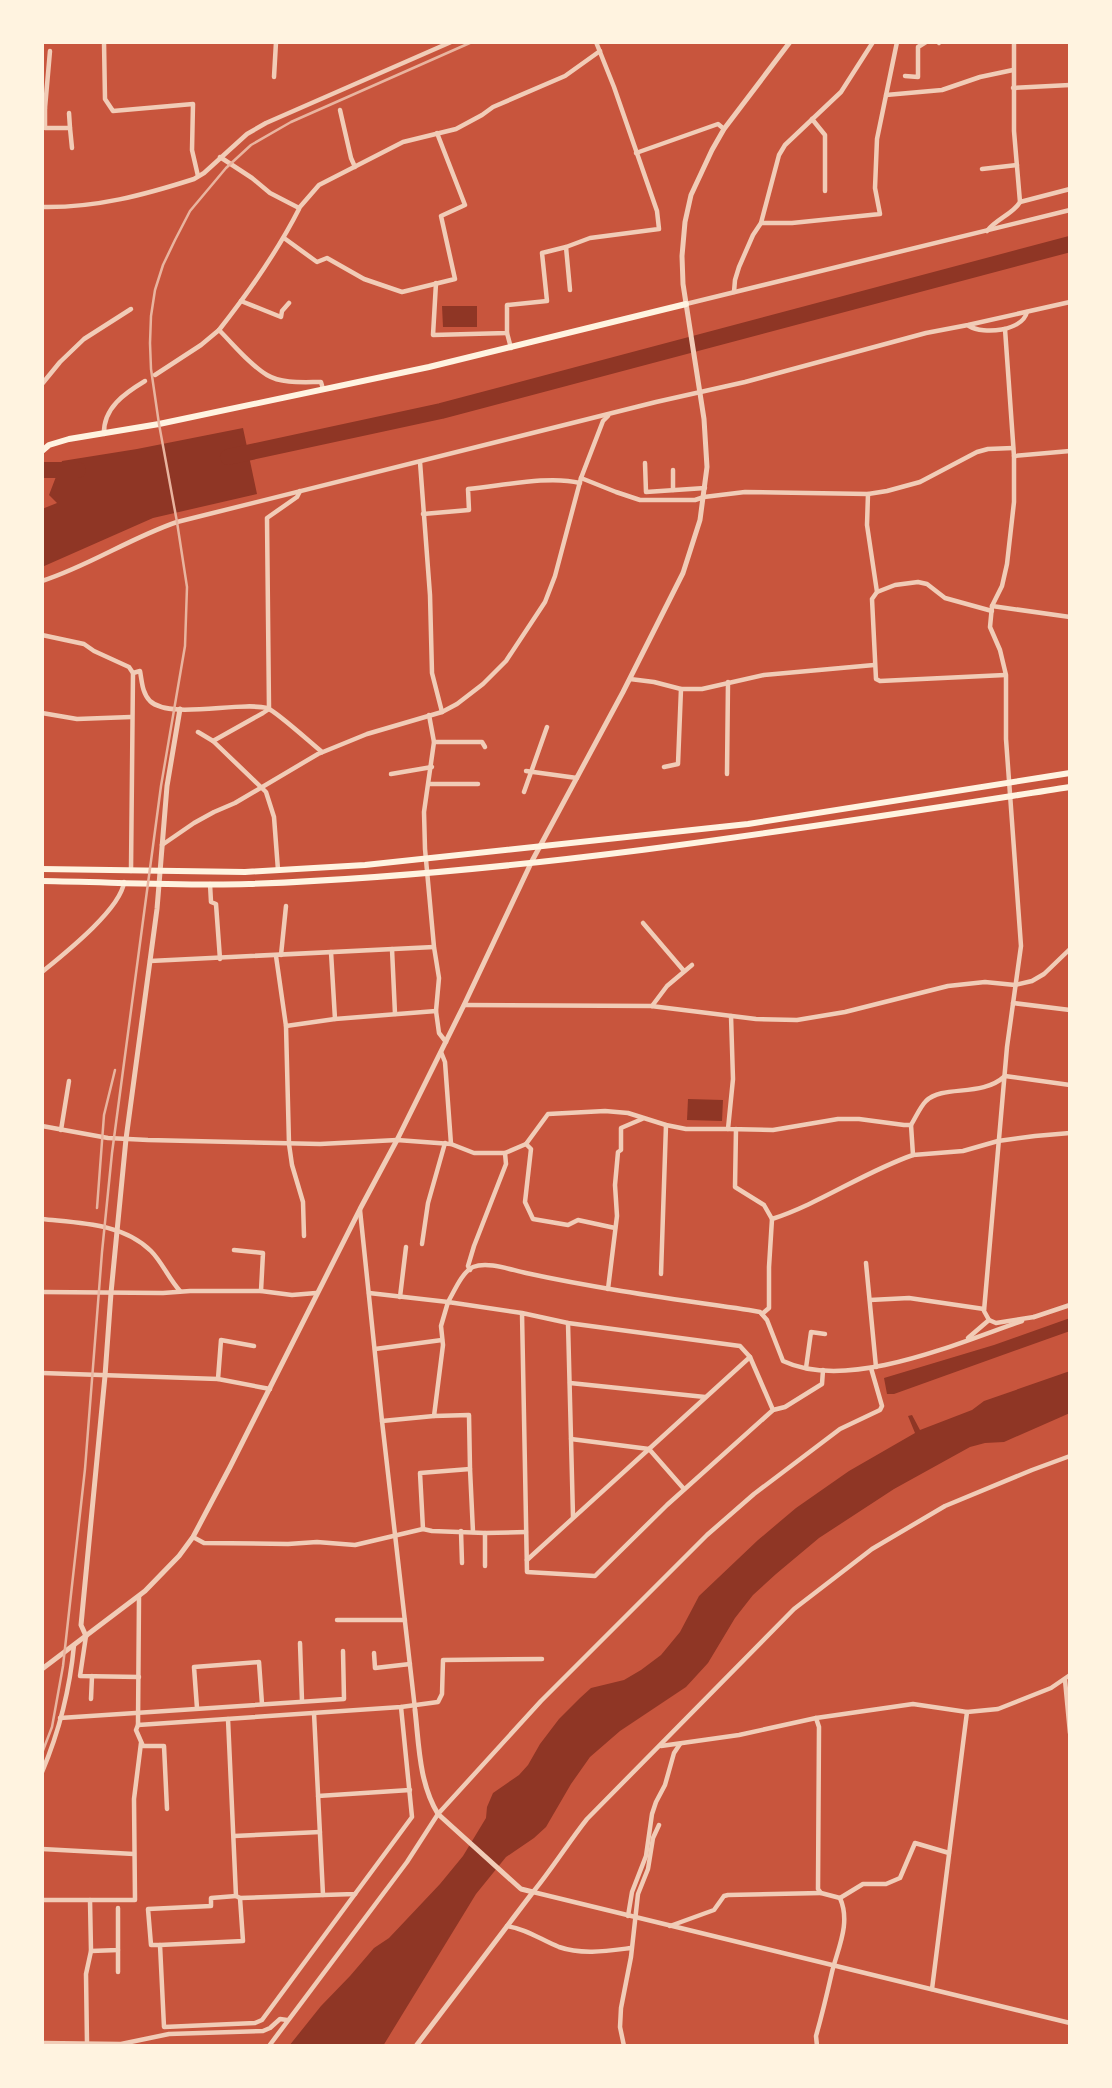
<svg xmlns="http://www.w3.org/2000/svg" width="1112" height="2088" font-family="Signika,sans-serif">
  <rect width="100%" height="100%" fill="#c8553d"/>
  <g fill="#8f3625">
    <path d="M442 306H477V327H443Z"/>
    <path d="M243 428 257 494 153 518 42 567V509L57 503 49 495 62 461 137 449Z"/>
    <path d="M688 1099 723 1100 722 1121 687 1120Z"/>
    <path d="M1070 1318V1331L894 1394H887L884 1378 994 1345Z"/>
    <path d="M1070 1371V1413L1004 1442 985 1443 970 1447 894 1489 819 1538 776 1574 753 1595 735 1618 708 1663 686 1687 620 1731 590 1757 571 1784 546 1827 534 1838 506 1857 476 1894 383 2046H289L321 2006 350 1976 374 1948 389 1938 440 1884 463 1856 486 1818 487 1807 493 1793 519 1775 528 1765 540 1744 559 1719 580 1698 591 1688 624 1680 641 1670 661 1655 680 1632 699 1596 758 1540 796 1508 849 1471 915 1433 908 1416 912 1415 920 1430 972 1410 984 1401Z"/>
  </g>
  <g fill="none" stroke-linecap="round" stroke-linejoin="round">
    <g stroke="#8f3625" stroke-width="16">
      <path d="M228 457 441 411 1070 244"/>
      <path d="M42 470H78"/>
    </g>
    <g stroke="#f1ccb7" stroke-width="4.5">
      <path d="M104 42 105 99 113 111 193 104 192 150 198 176"/>
      <path d="M938 42 939 43"/>
      <path d="M905 76 918 77V47L926 42"/>
      <path d="M274 77 276 42"/>
      <path d="M1013 88 1070 85"/>
      <path d="M886 95 942 90 980 77 1013 70"/>
      <path d="M42 108H45L50 51"/>
      <path d="M45 108V128H70L72 148"/>
      <path d="M340 110 351 158 355 167"/>
      <path d="M69 113 70 128"/>
      <path d="M812 119 825 135V191"/>
      <path d="M636 153 718 124 724 129"/>
      <path d="M220 157 252 178 270 193 299 208 319 185 403 142 456 129 482 115 493 107 565 76 600 51"/>
      <path d="M982 169 1017 165"/>
      <path d="M1020 202 1070 189"/>
      <path d="M42 207C96 208 144 195 194 179L204 173 247 134 266 123 451 42"/>
      <path d="M761 223H792L880 214 875 188 877 139 897 42"/>
      <path d="M987 231C996 219 1013 214 1020 202L1014 131V42"/>
      <path d="M284 238 317 262 327 258 364 279 402 292 455 279 441 216 465 205 437 133"/>
      <path d="M566 247 570 290"/>
      <path d="M436 283 433 335 507 333V305L547 301 542 253 566 247 590 238 659 229 657 211 614 87 596 42"/>
      <path d="M734 292 735 280 739 267 753 235 761 223 779 155 785 145 841 92 873 42"/>
      <path d="M241 301 281 317 282 311 289 303"/>
      <path d="M686 304 1070 210"/>
      <path d="M969 326C984 335 1022 331 1027 312"/>
      <path d="M1005 329 1014 456V502L1007 564 1002 586 992 606 990 627 1000 650 1006 675V739L1021 946 1007 1047 984 1311 989 1320 996 1323 1034 1317"/>
      <path d="M219 330C249 292 277 252 299 209"/>
      <path d="M507 333 511 348"/>
      <path d="M155 375 201 345 219 330C234 345 249 364 267 375 282 384 304 382 321 382L323 389"/>
      <path d="M42 384 60 362 84 339 131 309"/>
      <path d="M104 434C103 408 125 393 145 381"/>
      <path d="M1014 456 1070 451"/>
      <path d="M420 462 430 595 432 673 442 712"/>
      <path d="M645 463 646 492 705 488"/>
      <path d="M673 470V490"/>
      <path d="M581 478 616 492 640 500H695L704 497 745 492 868 494 887 491 920 482 977 452 988 449 1013 448"/>
      <path d="M868 494 867 525 877 592 872 599 876 679 880 681 1005 675"/>
      <path d="M423 514 469 510 468 489C501 486 549 475 580 483"/>
      <path d="M42 581C89 566 130 538 177 522L656 402 745 382 926 333 968 325 1070 302"/>
      <path d="M877 592 895 585 918 582 927 584 945 598 992 611"/>
      <path d="M992 606 1070 617"/>
      <path d="M42 635 84 644 94 651 129 667 133 673 131 871"/>
      <path d="M133 673 140 671C142 681 142 693 150 701 170 720 239 701 267 708 276 711 312 744 322 752"/>
      <path d="M630 679 654 682 681 689H702L764 675 874 665"/>
      <path d="M42 713 77 719 131 717"/>
      <path d="M429 715 434 742 424 812 425 849 434 947 439 978 436 1011 439 1033 446 1042"/>
      <path d="M198 732 213 741 266 792 274 817 278 870"/>
      <path d="M213 741 263 713 269 709 267 518 297 497 300 491"/>
      <path d="M434 742H482L485 747"/>
      <path d="M664 767 678 764 681 689"/>
      <path d="M526 771 577 778"/>
      <path d="M391 774 432 767"/>
      <path d="M727 774 728 682"/>
      <path d="M429 784H478"/>
      <path d="M524 792 547 727"/>
      <path d="M162 845 194 823 214 812 235 803 318 754 367 734 442 712 457 704 483 684 506 661 545 602 555 576 581 478 603 421 608 416"/>
      <path d="M210 884 211 902 216 904 220 959"/>
      <path d="M643 923 684 971"/>
      <path d="M392 949 395 1014"/>
      <path d="M331 952 335 1019"/>
      <path d="M281 955 286 906"/>
      <path d="M276 956 286 1026 289 1144 292 1165 303 1202 304 1236"/>
      <path d="M150 961 434 947"/>
      <path d="M42 972C64 954 121 909 124 882"/>
      <path d="M1013 1003 1070 1010"/>
      <path d="M464 1005 651 1006 756 1019 797 1020 845 1012 948 986 985 982 1015 985 1032 981 1044 974 1070 949"/>
      <path d="M652 1006 667 986 692 965"/>
      <path d="M731 1016 733 1079 728 1129 773 1130 838 1119H859L904 1125H911C916 1117 920 1107 926 1101 944 1084 981 1098 1005 1076L1070 1085"/>
      <path d="M286 1026 335 1019 436 1011"/>
      <path d="M441 1052 445 1062 451 1144"/>
      <path d="M42 1126 108 1138 148 1140 320 1144 397 1140 451 1144 474 1153H505L526 1144 548 1114 605 1111 628 1113 666 1125 686 1129H728"/>
      <path d="M736 1129 735 1187 764 1205 772 1219"/>
      <path d="M61 1130 69 1081"/>
      <path d="M526 1144 531 1149 525 1202 533 1219 568 1225 578 1220 615 1228"/>
      <path d="M913 1155 963 1151 998 1141 1035 1136 1070 1133"/>
      <path d="M360 1210 382 1421 415 1709"/>
      <path d="M42 1219C79 1223 123 1223 151 1251 162 1262 169 1279 180 1291"/>
      <path d="M422 1244 428 1203 445 1143"/>
      <path d="M234 1250 263 1253 261 1291"/>
      <path d="M866 1263 876 1367"/>
      <path d="M470 1270 468 1266 474 1246 506 1164 505 1153"/>
      <path d="M661 1274 666 1125"/>
      <path d="M608 1289 617 1216 615 1185 618 1152 621 1150V1128L642 1119"/>
      <path d="M42 1292 163 1293 190 1291H261L292 1295 316 1293"/>
      <path d="M369 1293 448 1302C454 1292 462 1272 473 1267 488 1261 511 1270 526 1273 599 1289 674 1299 749 1310L760 1312 767 1320 783 1361C848 1392 958 1343 1022 1321"/>
      <path d="M400 1297 406 1247"/>
      <path d="M870 1300 909 1298 984 1309"/>
      <path d="M762 1314 769 1308V1267L772 1219C821 1203 864 1172 913 1155L911 1125"/>
      <path d="M1034 1317 1070 1305"/>
      <path d="M568 1323 573 1517"/>
      <path d="M968 1338 989 1320"/>
      <path d="M375 1349 442 1340"/>
      <path d="M806 1368 811 1332 825 1334"/>
      <path d="M42 1373 218 1379 270 1389"/>
      <path d="M218 1379 221 1340 254 1346"/>
      <path d="M570 1383 705 1397"/>
      <path d="M773 1410 785 1407 822 1384 823 1370"/>
      <path d="M382 1421 434 1416"/>
      <path d="M571 1439 649 1449 750 1357"/>
      <path d="M1070 1456 1032 1470 945 1506 872 1549 794 1609 587 1819C568 1843 552 1869 533 1892L1070 2023"/>
      <path d="M470 1469 469 1415 434 1416 443 1345 441 1326 448 1302 522 1313 568 1323 740 1346 750 1357 773 1410 667 1505 595 1576 527 1572 522 1313"/>
      <path d="M423 1529 420 1473 470 1469 473 1532"/>
      <path d="M461 1531 462 1563"/>
      <path d="M485 1533V1566"/>
      <path d="M193 1537 204 1543 288 1544 317 1542 355 1545 423 1529 432 1531 485 1533 526 1532"/>
      <path d="M527 1560 649 1449 684 1489"/>
      <path d="M139 1596 138 1725 401 1707 438 1702 442 1694 443 1660 542 1659"/>
      <path d="M337 1620H405"/>
      <path d="M86 1636 80 1676 139 1677"/>
      <path d="M300 1643 302 1701"/>
      <path d="M374 1653 375 1668 410 1664"/>
      <path d="M1065 1680 1070 1733"/>
      <path d="M91 1699 92 1676"/>
      <path d="M197 1708 194 1667 259 1662 262 1704"/>
      <path d="M60 1718 344 1699 343 1651"/>
      <path d="M816 1718 819 1727 818 1889 821 1893 840 1898C851 1923 838 1948 832 1972 827 1994 822 2015 816 2036L817 2046"/>
      <path d="M228 1719 236 1896 240 1898 323 1895 314 1713"/>
      <path d="M138 1725 136 1730 143 1746H164L167 1809"/>
      <path d="M661 1746 739 1735 816 1718 913 1704 967 1712 998 1709 1051 1688 1070 1675"/>
      <path d="M42 1772C59 1732 70 1688 74 1645"/>
      <path d="M318 1796 410 1790"/>
      <path d="M234 1836 320 1832"/>
      <path d="M42 1849 134 1854"/>
      <path d="M323 1895 355 1894 412 1817 401 1707"/>
      <path d="M240 1898 243 1941 160 1945 164 2027 255 2023 262 2020 355 1894"/>
      <path d="M840 1898 863 1884H886L900 1878 915 1843 949 1853"/>
      <path d="M42 1900H135L134 1799 141 1743"/>
      <path d="M628 1916 632 1892 646 1856 652 1814 656 1802 665 1785 674 1753 680 1744"/>
      <path d="M507 1926C527 1929 541 1940 559 1947 582 1955 607 1951 631 1948"/>
      <path d="M670 1926 714 1910 724 1896 728 1895 821 1893"/>
      <path d="M160 1945H151L148 1909 211 1906V1898L236 1896"/>
      <path d="M91 1951 118 1950V1908"/>
      <path d="M118 1972V1950"/>
      <path d="M932 1989 967 1712"/>
      <path d="M42 2043 121 2044 169 2034 263 2031 270 2028 280 2019 287 2020"/>
      <path d="M87 2043 86 1974 91 1951 90 1900"/>
      <path d="M269 2046 407 1862 438 1814 541 1701 707 1535 754 1494 840 1429 880 1410 882 1406 871 1368"/>
      <path d="M624 2046 620 2027 621 2008 631 1957 638 1894 648 1869 653 1838 659 1825"/>
    </g>
    <g stroke="#f1ccb7" stroke-width="5">
      <path d="M86 1636 81 1625 105 1376 111 1293 126 1139 157 909 167 786 180 709"/>
      <path d="M42 1669 145 1591 179 1556 193 1537 230 1467 360 1209 397 1140 464 1005 532 861 623 692 683 573 700 520 707 467 704 419 683 284 682 256 685 222 691 195 712 150 724 129 790 42"/>
      <path d="M415 1710C419 1745 419 1783 438 1814L521 1889 533 1892 416 2046"/>
    </g>
    <path stroke="#fff3e0" stroke-width="6" d="M42 451 49 445 69 439 159 424 429 367 686 304"/>
    <g stroke="#fff3e0" stroke-width="6">
      <path d="M42 869 245 872 365 865 748 824 1070 773"/>
      <path d="M42 881C111 882 180 886 249 884 524 874 798 829 1070 787"/>
    </g>
    <g stroke="#e9b49f" stroke-width="2.5">
      <path d="M97 1208 104 1115 115 1070"/>
      <path d="M42 1753 52 1727 63 1666 85 1469 102 1252 112 1153 161 786 185 646 187 587 177 522 159 424 151 369 150 343 151 316 155 290 163 265 175 240 190 211 226 168 251 145 291 122 472 42"/>
    </g>
  </g>
  <rect width="1112" height="2088" fill="none" stroke="#fff3e0" stroke-width="88"/>
</svg>
